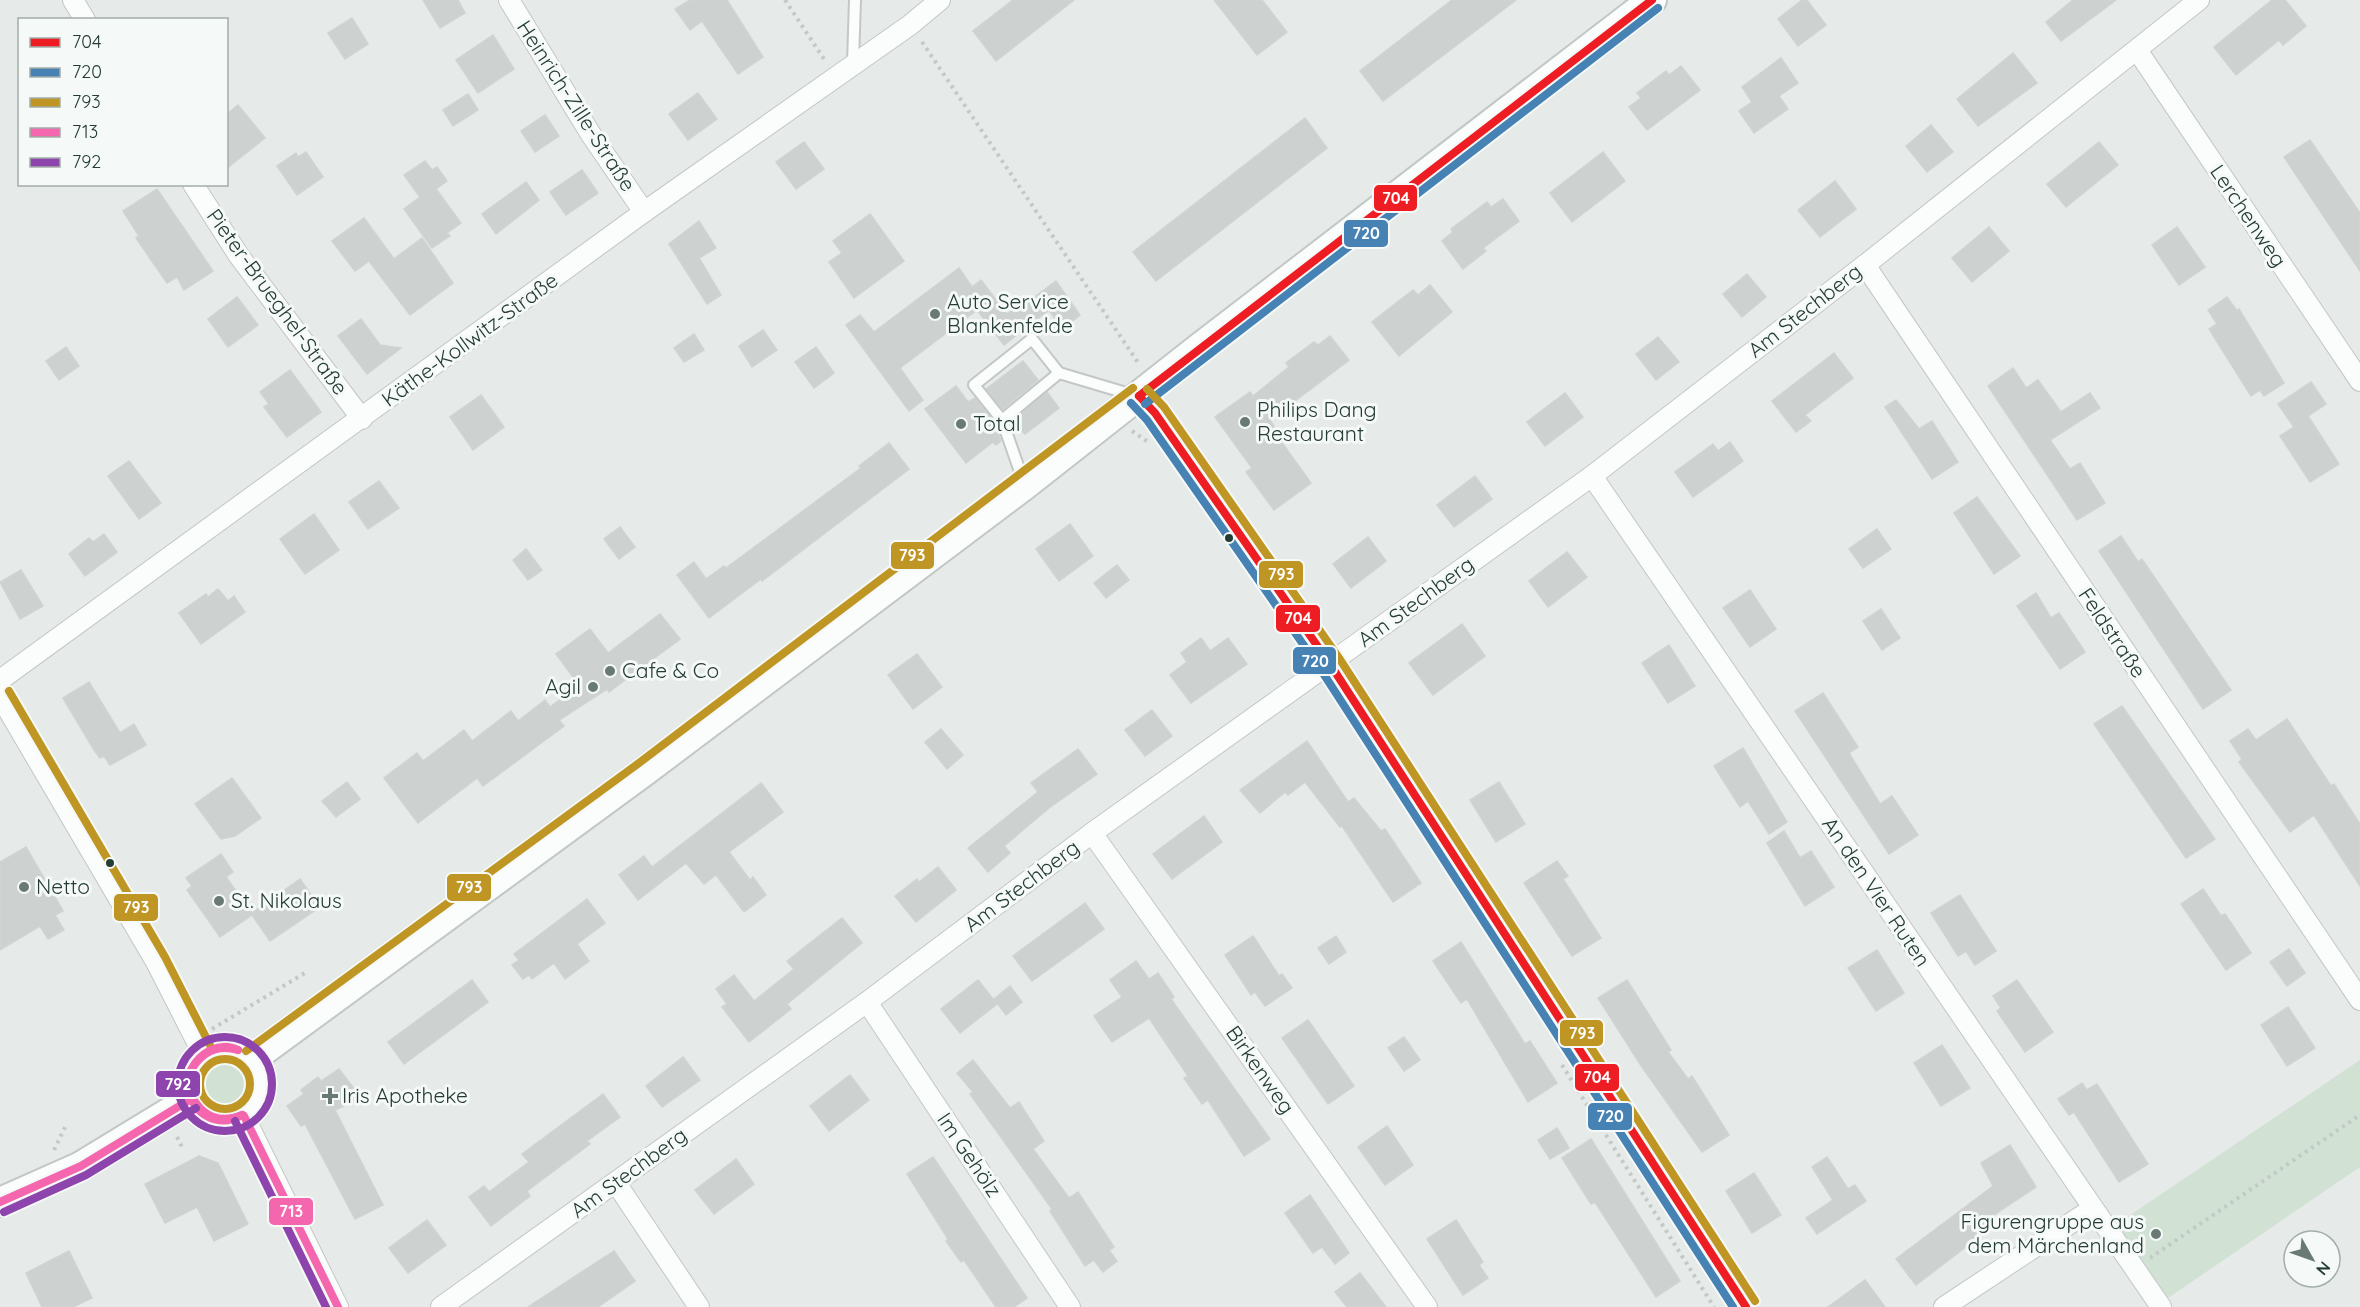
<svg xmlns="http://www.w3.org/2000/svg" width="2360" height="1307" font-family="Quicksand,sans-serif">
  <rect width="100%" height="100%" fill="#e6eae8"/>
  <g fill="#d1e2d5">
    <path d="M2360 1060V1167L2168 1298 2117 1224Z"/>
    <circle cx="224" cy="1085" r="20"/>
  </g>
  <g fill="#cdd2d0" stroke="#cfd3d1" stroke-width="1.5">
    <path d="M423 0H458L465 13 440 28Z"/>
    <path d="M690 0H727L763 57 738 74 702 21 690 30 675 9Z"/>
    <path d="M1013 0H1074L996 61 973 31Z"/>
    <path d="M1214 0H1262L1287 32 1257 55Z"/>
    <path d="M1452 0H1516L1383 101 1360 71Z"/>
    <path d="M1802 0H1807L1826 25 1798 46 1778 19Z"/>
    <path d="M2073 0H2116L2061 41 2046 22Z"/>
    <path d="M2272 0H2285L2306 26 2283 45 2279 40 2236 75 2214 47Z"/>
    <path d="M352 18 368 44 345 59 328 33Z"/>
    <path d="M493 35 514 69 478 93 456 60Z"/>
    <path d="M2013 53 2037 83 1978 126 1957 99Z"/>
    <path d="M1781 58 1798 83 1779 96 1788 109 1754 133 1739 111 1752 102 1742 87Z"/>
    <path d="M1681 66 1700 90 1647 130 1629 107 1641 98 1637 93 1666 71 1669 75Z"/>
    <path d="M698 93 717 119 688 140 669 114Z"/>
    <path d="M468 94 478 110 453 126 443 110Z"/>
    <path d="M238 105 265 138 226 169V115Z"/>
    <path d="M545 115 559 136 535 152 521 131Z"/>
    <path d="M1305 118 1327 148 1156 281 1133 252Z"/>
    <path d="M1931 125 1953 152 1927 172 1906 146Z"/>
    <path d="M2310 140 2360 213V271L2284 157Z"/>
    <path d="M804 142 824 169 796 189 776 162Z"/>
    <path d="M2099 142 2118 165 2066 207 2047 184Z"/>
    <path d="M306 152 323 177 297 195 277 166 296 153 298 157Z"/>
    <path d="M1603 152 1625 181 1572 222 1550 193Z"/>
    <path d="M425 161 432 170 437 167 447 181 436 189 461 223 447 233 450 236 432 248 404 209 420 197 404 175Z"/>
    <path d="M582 170 598 193 566 215 550 192Z"/>
    <path d="M1835 181 1856 209 1820 237 1798 210Z"/>
    <path d="M526 182 539 200 496 234 482 214Z"/>
    <path d="M157 189 213 271 184 290 177 277 167 283 136 238 139 236 123 211Z"/>
    <path d="M1503 199 1519 221 1483 248 1486 251 1463 269 1442 241 1453 232 1451 229 1487 202 1491 207Z"/>
    <path d="M870 214 904 261 854 298 829 262 842 253 833 241Z"/>
    <path d="M364 218 394 259 422 238 453 283 410 315 369 261 355 271 332 241Z"/>
    <path d="M699 221 716 248 699 258 721 295 707 304 669 244Z"/>
    <path d="M1989 227 2009 251 1972 282 1952 258Z"/>
    <path d="M2177 227 2205 267 2179 285 2152 245Z"/>
    <path d="M959 268 972 287 981 280 1007 314 1015 308 1017 310 1056 281 1080 315 1062 329 1049 310 1004 345 977 310 900 368 923 400 909 411 846 325 860 315 874 332Z"/>
    <path d="M1747 274 1766 297 1742 317 1723 294Z"/>
    <path d="M1430 285 1452 312 1399 356 1372 322 1413 290 1418 295Z"/>
    <path d="M237 297 258 325 228 347 208 319Z"/>
    <path d="M2227 297 2237 311 2239 309 2284 383 2264 396 2260 390 2251 396 2209 329 2217 324 2208 310Z"/>
    <path d="M361 319 380 345 401 348 367 374 338 336Z"/>
    <path d="M763 330 777 350 752 367 739 346Z"/>
    <path d="M694 334 704 350 684 362 674 348Z"/>
    <path d="M1330 336 1349 360 1270 420 1275 428 1273 430 1311 483 1274 510 1246 472 1252 468 1215 417 1250 392 1253 396 1289 367 1286 363 1314 342 1318 345Z"/>
    <path d="M1658 337 1679 362 1656 380 1636 354Z"/>
    <path d="M66 347 79 366 59 380 46 361Z"/>
    <path d="M816 347 834 373 814 388 795 362Z"/>
    <path d="M1834 353 1853 378 1805 415 1811 421 1796 432 1772 401Z"/>
    <path d="M1023 361 1038 380 1003 409 986 389Z"/>
    <path d="M2013 368 2026 388 2038 380 2061 412 2090 393 2100 408 2050 440 2070 469 2080 463 2105 503 2077 520 1988 386Z"/>
    <path d="M290 370 321 412 287 437 264 407 269 404 260 392Z"/>
    <path d="M2311 382 2326 404 2308 416 2339 464 2310 482 2280 436 2294 427 2278 404Z"/>
    <path d="M956 386 968 402 975 398 995 424 1001 441 996 445 993 442 966 463 925 409Z"/>
    <path d="M1047 392 1059 408 1025 434 1019 428 1014 432 1011 422Z"/>
    <path d="M1565 393 1583 417 1545 446 1527 422Z"/>
    <path d="M481 395 504 427 473 450 450 417Z"/>
    <path d="M1896 400 1919 429 1932 421 1958 462 1932 479 1885 407Z"/>
    <path d="M1730 442 1743 461 1693 497 1675 472 1713 444 1718 451Z"/>
    <path d="M889 443 909 469 762 581 761 579 709 618 677 575 694 562 706 579 724 566 726 568 861 468 859 466Z"/>
    <path d="M129 461 161 503 139 519 108 476Z"/>
    <path d="M1475 476 1492 499 1454 527 1437 505Z"/>
    <path d="M379 481 399 508 368 529 349 502Z"/>
    <path d="M1977 497 2020 556 1994 574 1954 513Z"/>
    <path d="M314 514 339 550 305 574 280 539Z"/>
    <path d="M1070 524 1093 556 1059 581 1036 549Z"/>
    <path d="M620 527 635 547 619 559 604 539Z"/>
    <path d="M1877 529 1891 549 1863 568 1849 549Z"/>
    <path d="M104 534 117 552 85 576 69 554 89 538 93 542Z"/>
    <path d="M2121 536 2138 562 2142 559 2231 690 2203 709 2099 551Z"/>
    <path d="M1368 537 1386 561 1351 588 1333 564Z"/>
    <path d="M526 549 542 570 528 580 513 560Z"/>
    <path d="M1567 552 1587 577 1548 607 1529 581Z"/>
    <path d="M1117 565 1129 580 1106 598 1094 583Z"/>
    <path d="M21 570 43 606 20 619 0 582Z"/>
    <path d="M218 589 228 601 234 596 245 612 201 644 179 613 206 594 208 597Z"/>
    <path d="M1750 590 1776 629 1750 647 1723 608Z"/>
    <path d="M2036 593 2051 618 2059 613 2085 652 2060 669 2017 606Z"/>
    <path d="M1881 609 1900 638 1882 650 1863 621Z"/>
    <path d="M660 614 680 639 609 692 607 689 559 720 564 726 483 786 477 778 418 823 384 778 417 753 423 761 464 730 472 741 511 711 518 721 545 700 550 707 579 685 556 654 590 629 608 653Z"/>
    <path d="M1462 624 1485 656 1433 695 1409 663Z"/>
    <path d="M1201 638 1210 651 1228 638 1247 664 1191 703 1170 675 1187 662 1181 653Z"/>
    <path d="M1669 645 1695 686 1668 703 1642 663Z"/>
    <path d="M917 654 942 687 913 709 888 675Z"/>
    <path d="M89 682 120 733 134 724 146 745 110 765 104 756 100 758 94 750 63 698Z"/>
    <path d="M1823 693 1858 747 1849 753 1880 804 1892 796 1918 835 1889 854 1795 711Z"/>
    <path d="M2122 706 2215 839 2186 858 2094 724Z"/>
    <path d="M1152 710 1172 736 1145 756 1125 730Z"/>
    <path d="M2287 719 2331 786 2334 784 2360 824V886L2314 815 2290 832 2239 762 2242 759 2230 741 2248 729 2256 740Z"/>
    <path d="M941 729 963 755 947 769 925 742Z"/>
    <path d="M1307 741 1348 802 1354 798 1381 831 1385 829 1421 883 1393 902 1342 826 1340 827 1305 782 1288 795 1285 792 1260 813 1240 790Z"/>
    <path d="M1743 748 1787 822 1769 834 1748 801 1740 807 1714 766Z"/>
    <path d="M1078 749 1097 774 1049 808 1004 846 1010 853 988 872 968 848 1038 792 1031 783Z"/>
    <path d="M232 778 261 818 235 836 221 839 195 804Z"/>
    <path d="M347 782 360 799 336 817 322 801Z"/>
    <path d="M1499 782 1525 824 1496 842 1470 800Z"/>
    <path d="M761 783 783 812 729 852 750 880 753 877 766 895 744 912 716 875 704 884 686 863 638 900 619 875 644 856 652 867Z"/>
    <path d="M1204 816 1222 842 1172 879 1153 854Z"/>
    <path d="M1784 831 1800 858 1811 851 1834 887 1805 906 1767 843Z"/>
    <path d="M26 847 63 911 55 915 64 930 48 939 40 926 0 950V862Z"/>
    <path d="M221 854 233 872 226 877 252 913 300 879 320 907 270 941 252 915 220 937 187 890 192 886 186 878Z"/>
    <path d="M1557 861 1568 876 1563 879 1601 938 1572 956 1524 883Z"/>
    <path d="M938 867 956 890 916 922 895 896 917 879 919 882Z"/>
    <path d="M2203 889 2221 916 2225 914 2251 953 2226 970 2181 904Z"/>
    <path d="M1960 895 1996 951 1975 965 1966 951 1958 956 1931 913Z"/>
    <path d="M587 899 605 923 577 944 589 961 565 979 554 963 532 979 529 975 523 979 512 965 519 960 514 954Z"/>
    <path d="M1085 903 1104 929 1032 981 1013 956Z"/>
    <path d="M842 918 862 943 787 1004 791 1009 749 1042 722 1007 727 1004 716 989 734 975 754 1001 794 969 787 961Z"/>
    <path d="M1253 936 1279 976 1282 974 1292 988 1265 1006 1255 992 1251 995 1225 955Z"/>
    <path d="M1336 936 1346 952 1329 964 1318 948Z"/>
    <path d="M1461 942 1525 1044 1530 1041 1557 1083 1528 1102 1467 999 1461 1003 1433 961Z"/>
    <path d="M2289 949 2305 973 2287 986 2270 962Z"/>
    <path d="M1877 950 1904 993 1876 1011 1848 968Z"/>
    <path d="M1136 961 1149 979 1158 973 1174 997 1171 999 1270 1139 1244 1156 1208 1100 1202 1104 1184 1078 1188 1076 1149 1018 1112 1042 1094 1016 1122 997 1110 980Z"/>
    <path d="M472 980 488 1002 404 1064 388 1042Z"/>
    <path d="M978 980 997 1004 960 1033 941 1009Z"/>
    <path d="M1627 980 1671 1050 1668 1052 1688 1079 1692 1076 1729 1135 1702 1152 1640 1064 1598 998Z"/>
    <path d="M2017 980 2053 1032 2025 1052 1997 1011 2001 1008 1993 996Z"/>
    <path d="M1010 986 1022 1002 1006 1015 994 999Z"/>
    <path d="M2288 1007 2315 1048 2287 1066 2261 1025Z"/>
    <path d="M1308 1020 1354 1086 1328 1104 1282 1038Z"/>
    <path d="M1404 1037 1420 1060 1404 1071 1388 1048Z"/>
    <path d="M1942 1045 1970 1088 1941 1106 1914 1063Z"/>
    <path d="M683 1057 700 1080 662 1107 646 1086Z"/>
    <path d="M973 1060 1010 1108 1019 1102 1044 1141 1033 1149 1069 1198 1078 1192 1114 1247 1109 1250 1117 1261 1103 1272 1094 1260 1085 1266 1050 1211 1052 1209 970 1094 973 1092 957 1073Z"/>
    <path d="M339 1069 361 1098 335 1110 383 1205 355 1219 305 1124 301 1126 287 1106 304 1094 301 1090 318 1077 321 1081Z"/>
    <path d="M850 1075 869 1100 829 1131 810 1106Z"/>
    <path d="M2082 1083 2087 1090 2097 1084 2148 1164 2119 1182 2074 1112 2069 1115 2058 1099Z"/>
    <path d="M603 1094 620 1117 587 1141 590 1144 527 1191 530 1196 491 1226 469 1197 484 1186 489 1192 529 1162 522 1154Z"/>
    <path d="M1387 1126 1413 1165 1385 1185 1358 1147Z"/>
    <path d="M1557 1128 1569 1148 1550 1159 1538 1140Z"/>
    <path d="M1591 1139 1680 1281 1656 1297 1595 1202 1591 1204 1562 1158Z"/>
    <path d="M2010 1145 2036 1187 1986 1220 1992 1227 1916 1285 1896 1259 1993 1186 1981 1163Z"/>
    <path d="M199 1156 218 1163 248 1224 214 1241 197 1207 165 1223 145 1184Z"/>
    <path d="M933 1157 1027 1298 1014 1307H996L964 1260 961 1262 946 1241 948 1239 907 1174Z"/>
    <path d="M1827 1157 1848 1189 1855 1185 1866 1201 1817 1234 1806 1218 1833 1200 1812 1167Z"/>
    <path d="M736 1159 754 1184 714 1214 695 1190Z"/>
    <path d="M1754 1173 1781 1215 1752 1233 1726 1191Z"/>
    <path d="M1310 1195 1349 1253 1335 1264 1322 1247 1313 1253 1285 1213Z"/>
    <path d="M427 1220 446 1245 408 1273 389 1248Z"/>
    <path d="M1456 1220 1483 1262 1479 1265 1488 1278 1463 1295 1427 1239Z"/>
    <path d="M69 1251 92 1298 73 1307H42L26 1273Z"/>
    <path d="M614 1251 635 1281 598 1307H528Z"/>
    <path d="M1360 1273 1386 1307H1347L1335 1292Z"/>
    <path d="M1865 1280 1885 1307H1828Z"/>
  </g>
  <g fill="none" stroke-linecap="round" stroke-linejoin="round">
    <defs>
      <g id="lane">
        <path d="M853 63 855 0"/>
        <path d="M1002 420 974 385 1032 339 1059 373"/>
        <path d="M1024 483 1002 420 1059 373 1133 395"/>
      </g>
      <g id="street">
        <path d="M73 0 85 20"/>
        <path d="M509 0 590 133 644 212"/>
        <path d="M2137 50 2360 381"/>
        <path d="M193 184 239 256 362 419"/>
        <path d="M1865 265 2360 1000"/>
        <path d="M1139 396 1155 413 1330 664 1746 1307"/>
        <path d="M1592 476 2161 1307"/>
        <path d="M0 680 644 212 910 25 940 0"/>
        <path d="M0 696 156 962 203 1054"/>
        <path d="M1092 833 1427 1307"/>
        <path d="M867 1002 1070 1307"/>
        <path d="M244 1116 338 1307"/>
        <path d="M616 1183 699 1307"/>
        <path d="M441 1307 867 1002 1092 833 1592 476 1865 265 2199 0"/>
        <path d="M1944 1307 2092 1209"/>
      </g>
      <g id="secondary">
        <circle cx="225" cy="1084" r="37"/>
        <path d="M252 1059 645 771 1025 485 1199 348 1652 0"/>
        <path d="M0 1202 81 1166 191 1099"/>
      </g>
    </defs>
    <use href="#lane" stroke="#c3c7c5" stroke-width="14"/>
    <use href="#street" stroke="#c3c7c5" stroke-width="22"/>
    <use href="#secondary" stroke="#c2c8c5" stroke-width="32"/>
    <g stroke="#c2cac6" stroke-width="4" stroke-dasharray="3 4.5" stroke-linecap="butt">
      <path d="M785 0 826 62"/>
      <path d="M922 42 1139 364"/>
      <path d="M1132 431 1148 442"/>
      <path d="M212 1029 305 973"/>
      <path d="M1562 1065 1714 1307"/>
      <path d="M177 1137 182 1147"/>
      <path d="M54 1150 67 1123"/>
      <path d="M2150 1258 2360 1115"/>
    </g>
    <use href="#lane" stroke="#fbfcfc" stroke-width="10"/>
    <use href="#street" stroke="#fbfcfc" stroke-width="20"/>
    <use href="#secondary" stroke="#fbfcfc" stroke-width="28"/>
    <defs>
      <g id="bus-1">
        <path d="M1139 396 1155 413 1330 664 1746 1307"/>
        <path d="M1139 396 1652 0"/>
      </g>
      <g id="bus-2">
        <path d="M1131 403 1147 420 1321 670 1733 1307"/>
        <path d="M1145 404 1658 8"/>
      </g>
      <g id="bus-3">
        <path d="M1147 389 1164 407 1339 658 1755 1301"/>
        <path d="M9 691 165 957 212 1049"/>
        <path d="M246 1051 639 763 1133 388"/>
        <circle cx="225" cy="1084" r="25"/>
      </g>
      <g id="bus-4">
        <path d="M191 1070C200 1052 220 1041 238 1050"/>
        <path d="M191 1070C202 1052 218 1044 238 1050"/>
        <path d="M189 1090C199 1114 217 1125 242 1115"/>
        <path d="M189 1090C194 1116 219 1128 242 1115"/>
        <path d="M244 1116 338 1307"/>
        <path d="M0 1202 81 1166 191 1099"/>
      </g>
      <g id="bus-5">
        <circle cx="225" cy="1084" r="47"/>
        <path d="M235 1121 326 1307"/>
        <path d="M4 1212 86 1175 196 1108"/>
      </g>
    </defs>
    <use href="#bus-1" stroke="#f5f9f7" stroke-width="12"/>
    <use href="#bus-2" stroke="#f5f9f7" stroke-width="12"/>
    <use href="#bus-3" stroke="#f5f9f7" stroke-width="12"/>
    <use href="#bus-4" stroke="#f5f9f7" stroke-width="12"/>
    <use href="#bus-5" stroke="#f5f9f7" stroke-width="12"/>
    <use href="#bus-1" stroke="#ee1d23" stroke-width="8"/>
    <use href="#bus-2" stroke="#4682b4" stroke-width="8"/>
    <use href="#bus-3" stroke="#bf9523" stroke-width="8"/>
    <use href="#bus-4" stroke="#f467ae" stroke-width="8"/>
    <use href="#bus-5" stroke="#8e44ad" stroke-width="8"/>
  </g>
  <g fill="#697974" stroke="#f5f9f7" stroke-width="2">
    <circle cx="935" cy="314" r="6"/>
    <circle cx="1245" cy="422" r="6"/>
    <circle cx="961" cy="424" r="6"/>
    <circle cx="610" cy="671" r="6"/>
    <circle cx="593" cy="687" r="6"/>
    <circle cx="24" cy="887" r="6"/>
    <circle cx="219" cy="901" r="6"/>
    <path d="M327 1087h6v6h6v6h-6v6h-6v-6h-6v-6h6z"/>
    <circle cx="2156" cy="1234" r="6"/>
  </g>
  <g fill="#253c35" stroke="#f5f9f7" stroke-width="2">
    <circle cx="1229" cy="538" r="5"/>
    <circle cx="110" cy="863" r="5"/>
  </g>
  <g text-anchor="middle" stroke-width="6" stroke-linejoin="round" paint-order="stroke">
    <g font-size="21" fill="#253c35" stroke="#f5f9f7">
      <text transform="translate(576 106) rotate(57)" y="7">Heinrich-Zille-Straße</text>
      <text transform="translate(2248 216) rotate(56)" y="7">Lerchenweg</text>
      <text transform="translate(277 302) rotate(54)" y="7">Pieter-Brueghel-Straße</text>
      <text transform="translate(1805 311) rotate(-38)" y="7">Am Stechberg</text>
      <text transform="translate(470 340) rotate(-36)" y="7">Käthe-Kollwitz-Straße</text>
      <text transform="translate(1416 602) rotate(-36)" y="7">Am Stechberg</text>
      <text transform="translate(2112 633) rotate(56)" y="7">Feldstraße</text>
      <text transform="translate(1022 886) rotate(-37)" y="7">Am Stechberg</text>
      <text transform="translate(1876 892) rotate(56)" y="7">An den Vier Ruten</text>
      <text transform="translate(1260 1070) rotate(55)" y="7">Birkenweg</text>
      <text transform="translate(969 1155) rotate(56)" y="7">Im Gehölz</text>
      <text transform="translate(629 1173) rotate(-36)" y="7">Am Stechberg</text>
    </g>
    <g font-size="21" fill="#253c35" stroke="#f5f9f7" text-anchor="start">
      <text x="947" y="309">Auto Service<tspan x="947" dy="24">Blankenfelde</tspan></text>
      <text x="1257" y="417">Philips Dang<tspan x="1257" dy="24">Restaurant</tspan></text>
      <text x="973" y="431">Total</text>
      <text x="622" y="678">Cafe &amp; Co</text>
      <text x="581" y="694" text-anchor="end">Agil</text>
      <text x="36" y="894">Netto</text>
      <text x="231" y="908">St. Nikolaus</text>
      <text x="342" y="1103">Iris Apotheke</text>
      <text x="2144" y="1229" text-anchor="end">Figurengruppe aus<tspan x="2144" dy="24">dem Märchenland</tspan></text>
    </g>
  </g>
  <g stroke="#f5f9f7" stroke-width="2">
    <rect x="1373" y="184" width="45" height="28" rx="6" fill="#ee1d23"/>
    <rect x="1343" y="219" width="46" height="29" rx="6" fill="#4682b4"/>
    <rect x="890" y="541" width="45" height="29" rx="6" fill="#bf9523"/>
    <rect x="1258" y="560" width="46" height="29" rx="6" fill="#bf9523"/>
    <rect x="1275" y="604" width="46" height="29" rx="6" fill="#ee1d23"/>
    <rect x="1292" y="646" width="45" height="29" rx="6" fill="#4682b4"/>
    <rect x="446" y="873" width="46" height="29" rx="6" fill="#bf9523"/>
    <rect x="113" y="893" width="46" height="29" rx="6" fill="#bf9523"/>
    <rect x="1559" y="1019" width="45" height="28" rx="6" fill="#bf9523"/>
    <rect x="1574" y="1063" width="46" height="29" rx="6" fill="#ee1d23"/>
    <rect x="155" y="1070" width="46" height="28" rx="6" fill="#8e44ad"/>
    <rect x="1587" y="1102" width="46" height="29" rx="6" fill="#4682b4"/>
    <rect x="268" y="1197" width="46" height="29" rx="6" fill="#f467ae"/>
  </g>
  <g font-size="16" text-anchor="middle" font-weight="bold" fill="#fff">
    <text x="1396" y="204">704</text>
    <text x="1366" y="239">720</text>
    <text x="912" y="561">793</text>
    <text x="1281" y="580">793</text>
    <text x="1298" y="624">704</text>
    <text x="1315" y="667">720</text>
    <text x="469" y="893">793</text>
    <text x="136" y="913">793</text>
    <text x="1582" y="1039">793</text>
    <text x="1597" y="1083">704</text>
    <text x="178" y="1090">792</text>
    <text x="1610" y="1122">720</text>
    <text x="291" y="1217">713</text>
  </g>
  <rect x="18" y="18" width="210" height="168" fill="#f5f9f7" stroke="#a2ada9" stroke-width="1.5"/>
  <rect x="30" y="38" width="30" height="9" fill="#ee1d23" stroke="#a2ada9" stroke-width="1.5"/>
  <text x="72" y="48" font-size="18" fill="#253c35">704</text>
  <rect x="30" y="68" width="30" height="9" fill="#4682b4" stroke="#a2ada9" stroke-width="1.5"/>
  <text x="72" y="78" font-size="18" fill="#253c35">720</text>
  <rect x="30" y="98" width="30" height="9" fill="#bf9523" stroke="#a2ada9" stroke-width="1.5"/>
  <text x="72" y="108" font-size="18" fill="#253c35">793</text>
  <rect x="30" y="128" width="30" height="9" fill="#f467ae" stroke="#a2ada9" stroke-width="1.5"/>
  <text x="72" y="138" font-size="18" fill="#253c35">713</text>
  <rect x="30" y="158" width="30" height="9" fill="#8e44ad" stroke="#a2ada9" stroke-width="1.5"/>
  <text x="72" y="168" font-size="18" fill="#253c35">792</text>
  <g transform="translate(2312 1259) rotate(130)"><circle r="28" fill="#f5f9f7" stroke="#a2ada9" stroke-width="1.5"/>
  <path d="M0-4.5L10 22L0 15L-10 22Z" fill="#697974"/>
  <text y="-9" font-size="16" font-weight="bold" text-anchor="middle" fill="#253c35">N</text>
  </g>
</svg>
